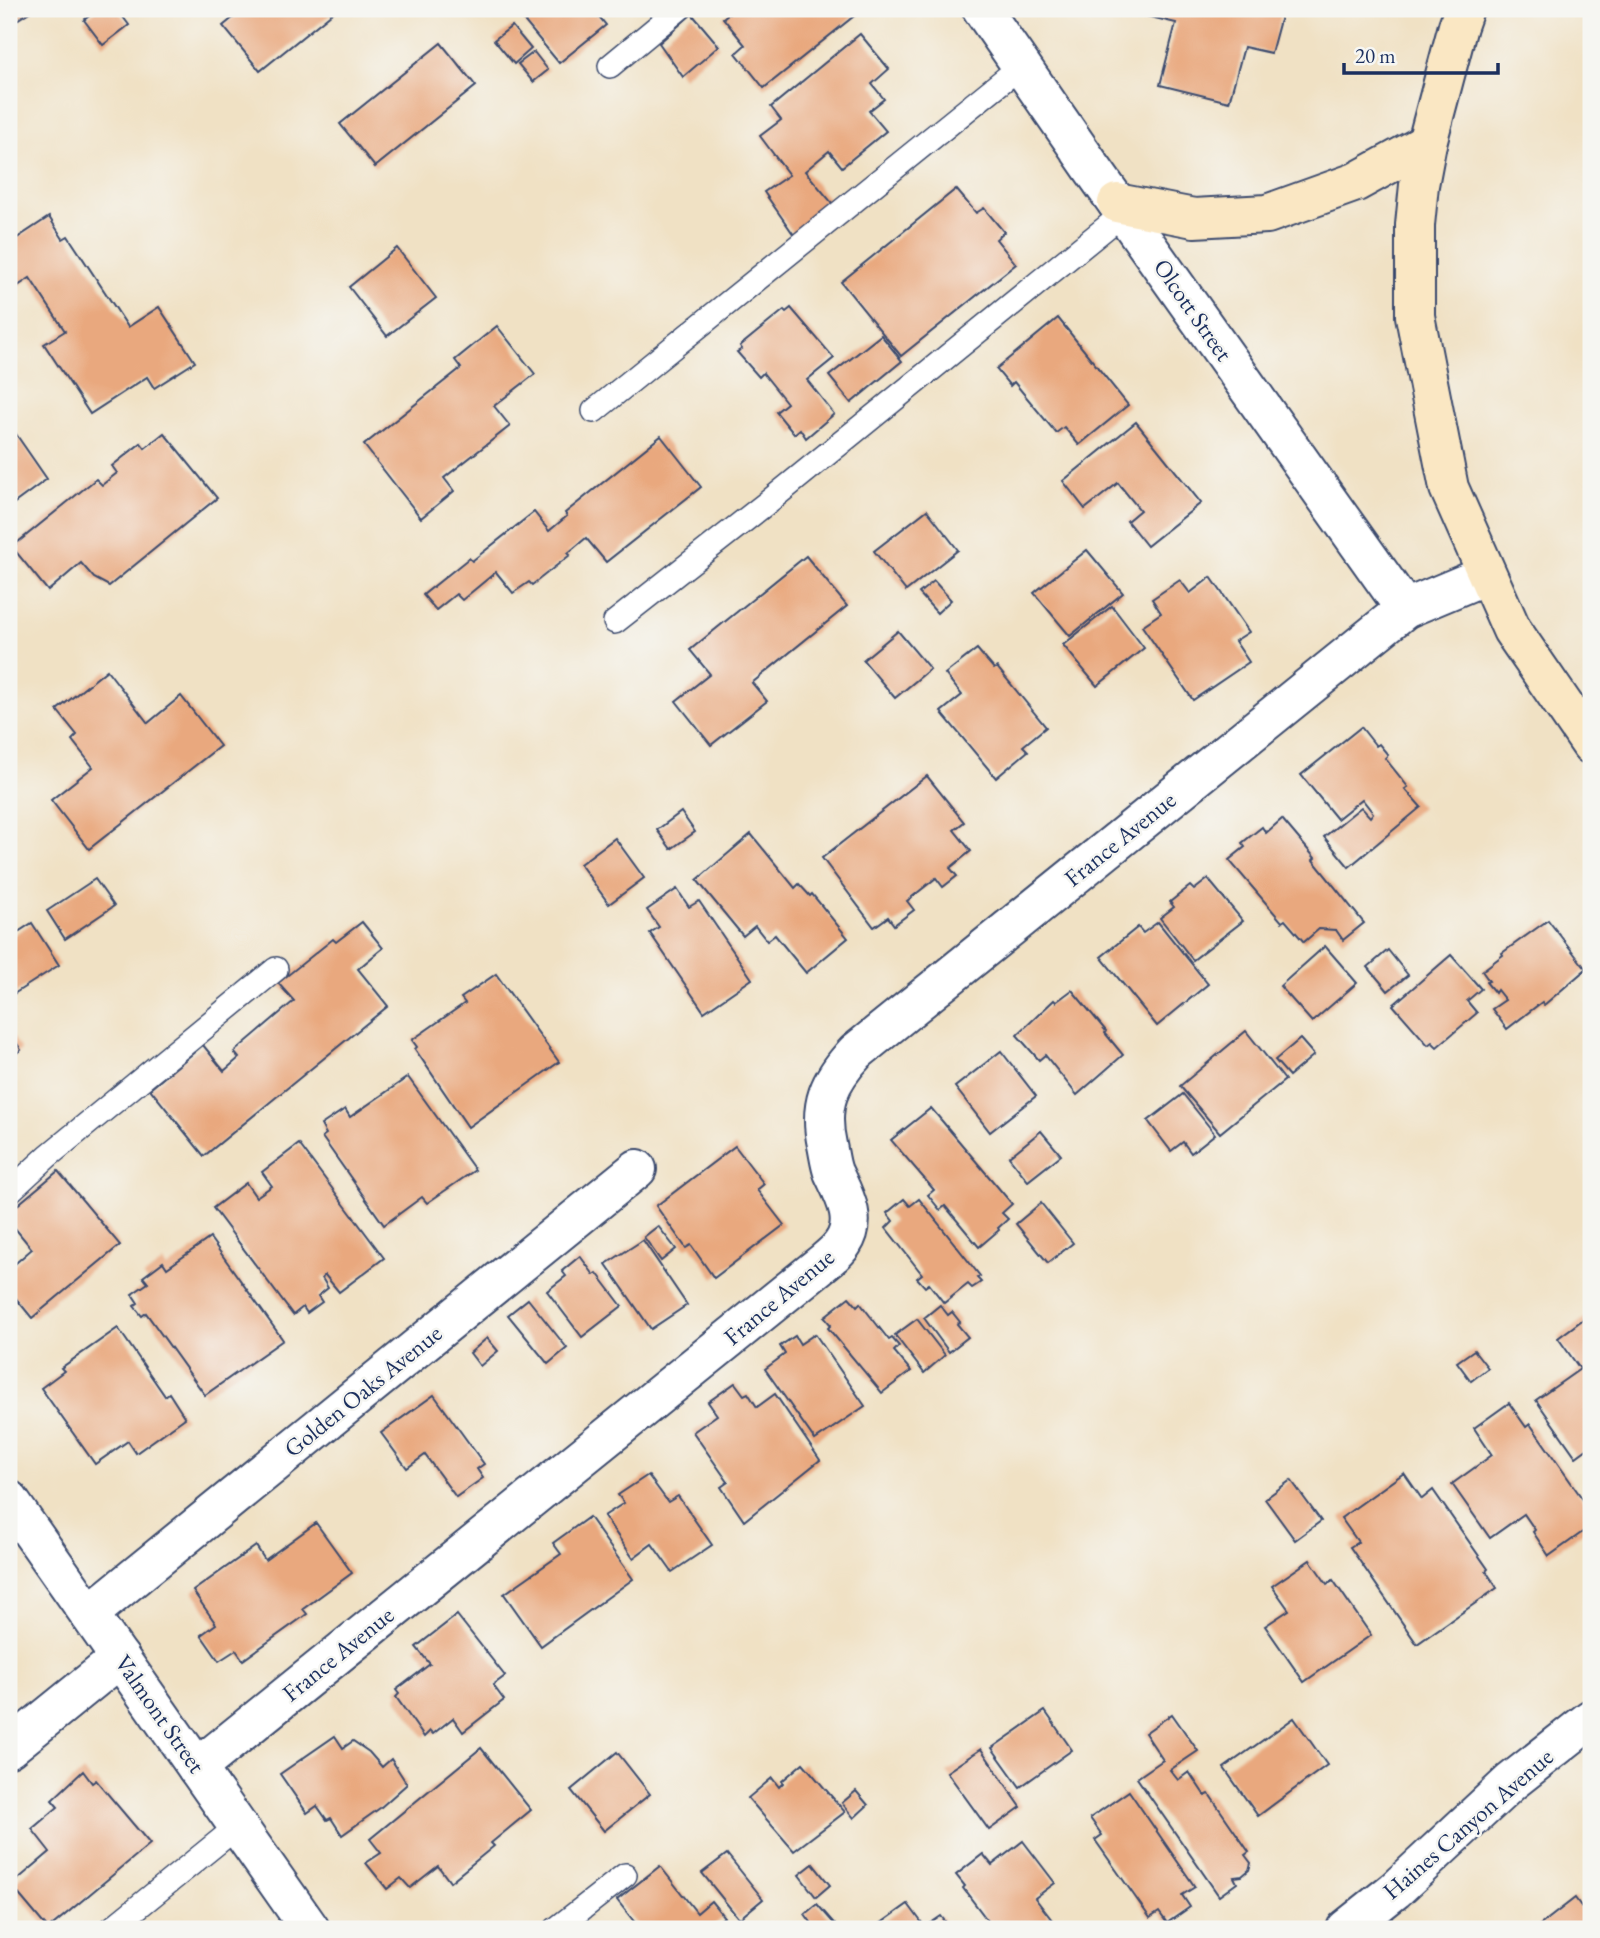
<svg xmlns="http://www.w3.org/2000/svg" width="1600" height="1938" font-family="'EB Garamond',serif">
  <rect width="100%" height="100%" fill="#f6f6f2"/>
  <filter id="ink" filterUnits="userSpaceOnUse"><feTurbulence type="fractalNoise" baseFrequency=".0143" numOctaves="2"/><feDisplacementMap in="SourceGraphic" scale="14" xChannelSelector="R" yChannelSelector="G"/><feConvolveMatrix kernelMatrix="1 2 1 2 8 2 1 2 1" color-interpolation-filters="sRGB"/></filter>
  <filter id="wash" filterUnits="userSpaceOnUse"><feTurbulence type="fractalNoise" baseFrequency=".00686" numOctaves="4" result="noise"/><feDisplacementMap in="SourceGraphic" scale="28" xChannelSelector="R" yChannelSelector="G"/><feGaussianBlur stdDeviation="1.57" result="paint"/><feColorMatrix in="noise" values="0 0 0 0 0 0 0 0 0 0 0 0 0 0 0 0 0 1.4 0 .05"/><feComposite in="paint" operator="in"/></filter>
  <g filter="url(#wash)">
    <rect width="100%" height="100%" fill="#f0e1c4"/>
    <g id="blocks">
      <g fill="#e9a87e">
        <path d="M9 9H34L9 25Z"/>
        <path d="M98 9H117L129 25 103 45 84 20Z"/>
        <path d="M237 9H337L260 71 223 26 240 12Z"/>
        <path d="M529 9H593L606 25 559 63 520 16Z"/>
        <path d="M734 9H848L854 16 764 88 736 53 745 45 723 18Z"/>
        <path d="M1144 9H1283L1271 53 1244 47 1229 102 1160 85 1176 23 1142 15Z"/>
        <path d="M692 14 719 46 683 77 659 43Z"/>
        <path d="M512 26 531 49 514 64 494 40Z"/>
        <path d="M860 34 889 69 872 84 884 99 869 111 886 131 842 167 829 151 805 171 833 204 794 235 764 192 789 175 760 136 781 120 771 107Z"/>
        <path d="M441 43 476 86 375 167 340 124Z"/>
        <path d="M534 52 548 70 533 82 518 64Z"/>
        <path d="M956 189 976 213 984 208 1004 232 996 239 1016 264 901 356 841 282Z"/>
        <path d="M49 217 63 239 68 236 128 327 159 307 195 362 154 388 147 377 90 414 44 344 65 331 30 278 9 292V238L12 236 14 240Z"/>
        <path d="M397 248 436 298 387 336 349 287Z"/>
        <path d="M791 308 834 358 807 380 834 414 806 438 800 429 794 434 776 412 787 403 763 373 759 377 737 352 742 349 740 346 784 310 786 312Z"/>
        <path d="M1058 318 1128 405 1079 445 1064 427 1056 433 1014 382 1010 386 996 369Z"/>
        <path d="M497 326 535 374 494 406 510 426 444 478 454 491 421 518 364 445 461 368 455 360Z"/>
        <path d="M881 335 902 361 851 403 829 376Z"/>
        <path d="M1136 422 1201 503 1147 546 1127 521 1140 510 1118 483 1085 509 1063 481Z"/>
        <path d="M9 424 47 479 9 507Z"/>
        <path d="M164 433 217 498 109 586 94 578 81 563 48 591 12 547 96 479 102 485 117 473 112 466 141 443 145 448Z"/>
        <path d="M661 436 701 487 606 562 586 538 568 553 570 555 532 585 529 582 513 593 496 572 462 600 456 594 436 610 423 595 469 558 472 561 534 512 549 531 567 516 565 513Z"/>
        <path d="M927 510 958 550 906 591 874 551Z"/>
        <path d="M1087 550 1123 593 1070 636 1034 593Z"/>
        <path d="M806 556 847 606 752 683 767 701 711 745 676 701 710 674 690 650Z"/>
        <path d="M1211 577 1249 632 1235 641 1249 662 1193 700 1142 626 1161 613 1152 599 1180 580 1190 593Z"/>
        <path d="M934 581 951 600 937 613 919 593Z"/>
        <path d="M1112 606 1144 648 1097 686 1063 645Z"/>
        <path d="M898 631 930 669 895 698 863 660Z"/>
        <path d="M977 649 994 669 997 667 1046 727 1023 746 1028 751 996 778 941 712 962 695 945 674Z"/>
        <path d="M107 670 148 723 181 696 220 746 89 849 51 800 93 767 72 740 77 735 57 710Z"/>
        <path d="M1361 727 1376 746 1379 744 1388 755 1385 758 1408 787 1405 789 1421 807 1349 867 1324 837 1361 807 1370 817 1373 813 1362 799 1337 819 1301 775Z"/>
        <path d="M927 776 964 822 954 830 971 851 950 868 957 876 943 887 936 878 907 901 914 910 894 925 888 917 874 927 822 858Z"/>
        <path d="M681 812 695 832 671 849 657 830Z"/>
        <path d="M1282 819 1315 858 1313 860 1364 923 1343 940 1336 930 1319 929 1304 942 1285 920 1282 922 1229 860 1245 847 1242 843 1262 827 1266 833Z"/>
        <path d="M751 834 795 888 799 884 810 896 812 894 848 938 806 973 775 935 767 941 755 926 743 936 697 880Z"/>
        <path d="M615 838 644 878 609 904 580 864Z"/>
        <path d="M95 879 114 906 65 939 47 911Z"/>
        <path d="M1208 879 1243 921 1193 960 1160 918 1174 907 1170 902 1190 886 1194 890Z"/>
        <path d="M677 889 689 907 699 901 752 979 704 1012 650 933 659 927 647 910Z"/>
        <path d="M1548 920 1586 969 1544 1005 1542 1002 1507 1029 1492 1009 1505 1000 1497 990 1495 993 1486 982 1489 981 1482 971 1503 955 1502 953Z"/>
        <path d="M362 922 383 948 358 969 388 1006 204 1156 150 1089 203 1045 224 1071 239 1058 234 1052 294 1001 278 983 333 939 336 942Z"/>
        <path d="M1158 922 1208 984 1157 1026 1101 957 1138 927 1143 933Z"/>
        <path d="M32 923 59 965 9 997V938Z"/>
        <path d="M1325 946 1357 983 1312 1022 1280 986Z"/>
        <path d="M1388 950 1408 975 1388 991 1368 967Z"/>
        <path d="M1451 955 1481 989 1467 1001 1477 1013 1437 1047 1432 1042 1428 1045 1393 1005Z"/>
        <path d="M496 974 559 1062 468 1127 415 1049 417 1047 412 1040 465 1003 461 998Z"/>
        <path d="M1072 990 1106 1031 1105 1033 1123 1055 1077 1095 1045 1055 1039 1060 1017 1035 1054 1000 1056 1002Z"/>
        <path d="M9 1031 21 1050 9 1058Z"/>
        <path d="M1246 1031 1285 1080 1220 1133 1180 1086Z"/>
        <path d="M1300 1039 1314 1055 1289 1076 1275 1060Z"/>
        <path d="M1001 1051 1036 1096 990 1132 955 1087Z"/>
        <path d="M408 1077 475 1170 427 1203 422 1197 384 1225 322 1137 326 1134 321 1125 345 1109 350 1117Z"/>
        <path d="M1183 1094 1215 1134 1191 1153 1183 1142 1171 1151 1148 1121Z"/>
        <path d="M931 1108 1012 1204 1002 1213 1008 1219 998 1228 999 1230 979 1247 945 1206 940 1210 928 1195 934 1190 891 1140Z"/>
        <path d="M1041 1131 1061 1155 1028 1181 1009 1157Z"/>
        <path d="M299 1144 384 1258 339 1292 325 1275 322 1278 328 1288 318 1296 322 1302 307 1313 303 1307 293 1315 213 1208 246 1183 256 1197 272 1186 262 1172Z"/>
        <path d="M735 1146 764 1184 757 1190 784 1225 714 1278 691 1245 686 1248 656 1206Z"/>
        <path d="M58 1171 120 1245 32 1318 9 1290V1269L32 1249 9 1221V1212Z"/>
        <path d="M904 1199 910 1206 919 1199 980 1276 977 1278 981 1282 972 1288 968 1284 944 1303 929 1284 925 1287 917 1278 922 1274 886 1228 893 1221 887 1213Z"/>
        <path d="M1041 1203 1073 1243 1048 1263 1016 1224Z"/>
        <path d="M658 1226 676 1249 661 1261 644 1237Z"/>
        <path d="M210 1238 283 1340 205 1395 146 1313 142 1316 134 1306 138 1303 132 1294 148 1283 143 1277 163 1262 167 1268Z"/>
        <path d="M643 1240 687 1305 651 1329 606 1264Z"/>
        <path d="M580 1256 594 1275 597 1273 622 1306 582 1337 547 1291 566 1276 562 1271Z"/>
        <path d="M849 1297 857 1306 860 1303 889 1340 892 1338 899 1346 894 1351 911 1371 882 1393 828 1328 831 1325 824 1317Z"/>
        <path d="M528 1299 567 1348 548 1364 508 1315Z"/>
        <path d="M940 1305 948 1315 952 1312 960 1322 957 1324 968 1337 949 1352 924 1318Z"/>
        <path d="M1589 1315 1591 1318V1446L1576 1457 1536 1400 1580 1369 1558 1338Z"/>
        <path d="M917 1319 945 1355 924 1373 895 1335Z"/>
        <path d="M118 1328 165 1396 169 1393 185 1418 136 1453 128 1441 95 1464 41 1388 64 1371 61 1368Z"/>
        <path d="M815 1334 865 1406 815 1440 765 1369 785 1354 780 1346 795 1336 800 1344Z"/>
        <path d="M487 1338 498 1351 480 1366 470 1353Z"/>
        <path d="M1474 1350 1488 1368 1471 1381 1457 1362Z"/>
        <path d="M735 1383 744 1395 748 1393 757 1407 775 1394 820 1460 744 1521 721 1487 728 1482 693 1432 717 1415 708 1402Z"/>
        <path d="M434 1395 484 1464 477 1469 483 1478 456 1497 425 1455 407 1468 381 1433Z"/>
        <path d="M1509 1403 1526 1427 1530 1424 1591 1511V1526L1549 1556 1533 1532 1535 1530 1524 1514 1490 1538 1452 1484 1492 1455 1474 1428Z"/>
        <path d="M1404 1473 1422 1499 1433 1490 1488 1569 1486 1571 1497 1588 1417 1644 1350 1547 1358 1542 1341 1518Z"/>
        <path d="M648 1475 668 1502 678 1496 712 1545 672 1572 652 1544 633 1558 604 1516 624 1503 618 1495Z"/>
        <path d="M1291 1480 1321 1521 1295 1540 1265 1499Z"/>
        <path d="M589 1517 633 1579 541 1646 504 1594 561 1554 553 1543Z"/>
        <path d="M316 1523 352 1573 303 1609 307 1614 243 1660 236 1650 219 1661 201 1635 216 1624 193 1591 256 1546 265 1560Z"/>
        <path d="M1310 1560 1327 1584 1333 1580 1371 1635 1304 1682 1265 1626 1289 1610 1272 1586Z"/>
        <path d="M457 1615 505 1676 493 1685 504 1700 463 1732 453 1718 433 1734 430 1731 424 1737 396 1697 399 1694 396 1690 430 1664 416 1647Z"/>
        <path d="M1045 1711 1072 1750 1020 1787 992 1748Z"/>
        <path d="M1172 1714 1198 1751 1170 1770 1178 1780 1189 1772 1205 1796 1209 1794 1249 1852 1245 1855 1251 1863 1249 1870 1242 1876 1234 1877 1237 1883 1219 1896 1137 1778 1163 1760 1145 1733Z"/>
        <path d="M1294 1718 1327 1765 1258 1816 1224 1768Z"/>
        <path d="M335 1736 343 1748 353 1741 369 1752 382 1767 391 1759 407 1784 380 1808 342 1835 331 1818 327 1820 317 1806 307 1813 280 1774Z"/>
        <path d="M481 1748 531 1810 491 1843 494 1846 450 1882 438 1866 410 1888 401 1878 387 1889 366 1863 381 1853 370 1839Z"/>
        <path d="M981 1749 1021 1807 989 1830 947 1772Z"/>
        <path d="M617 1752 650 1794 604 1831 571 1790Z"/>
        <path d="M803 1763 845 1812 794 1851 748 1798 772 1778 779 1787 783 1783 782 1781Z"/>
        <path d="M83 1771 92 1783 96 1780 150 1844 48 1929 11 1885 50 1852 32 1829 58 1807 52 1800Z"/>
        <path d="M856 1791 868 1805 854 1818 842 1803Z"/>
        <path d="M1129 1791 1195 1887 1182 1895 1190 1907 1167 1923 1159 1912 1150 1918 1095 1840 1102 1835 1090 1818Z"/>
        <path d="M1023 1841 1055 1883 1035 1898 1059 1929H994L963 1888 965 1886 956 1875 983 1854 992 1865Z"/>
        <path d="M727 1854 763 1899 739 1919 702 1873Z"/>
        <path d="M813 1864 830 1885 816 1897 799 1875Z"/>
        <path d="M660 1866 697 1913 711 1901 724 1917 709 1929H640L617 1900Z"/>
        <path d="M1575 1898 1591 1920V1929H1535Z"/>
        <path d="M817 1904 839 1929H816L805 1914Z"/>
        <path d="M908 1904 925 1927 941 1916 951 1929H873Z"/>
      </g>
    </g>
  </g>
  <g filter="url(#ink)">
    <use href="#blocks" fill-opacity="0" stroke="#3b4a6d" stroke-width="2"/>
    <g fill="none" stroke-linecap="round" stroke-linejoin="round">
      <defs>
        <g id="service">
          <path d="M610 66 679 9"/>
          <path d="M594 411 1021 66"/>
          <path d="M615 622 768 502 1124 213"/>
          <path d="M9 1192 48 1156 276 969"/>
          <path d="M111 1929 238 1826"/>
          <path d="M556 1929 625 1875"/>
        </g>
        <g id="minor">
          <path d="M982 9 1092 168 1405 609"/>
          <path d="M9 1500 310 1929"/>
          <path d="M89 1614 637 1169"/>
          <path d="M9 1748 120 1658"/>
          <path d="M197 1768 824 1262C830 1257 839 1250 843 1243 859 1219 843 1194 833 1172 830 1164 829 1154 827 1145 818 1105 829 1081 856 1052L1405 609 1486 575"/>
        </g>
        <path id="tertiary" d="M1346 1929 1395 1890 1511 1782 1591 1719"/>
        <g id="secondary">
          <path d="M1464 9 1458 26 1427 143 1419 185 1415 225V316L1449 488 1512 630 1591 745"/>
          <path d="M1117 203 1194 218 1267 214 1356 182 1427 143"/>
        </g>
      </defs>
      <use href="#service" stroke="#3b4a6d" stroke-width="26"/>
      <use href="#minor" stroke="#3b4a6d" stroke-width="42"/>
      <use href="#tertiary" stroke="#3b4a6d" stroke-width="42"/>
      <use href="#secondary" stroke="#3b4a6d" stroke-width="42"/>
      <use href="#service" stroke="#fff" stroke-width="23"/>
      <use href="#minor" stroke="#fff" stroke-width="38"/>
      <use href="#tertiary" stroke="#fff" stroke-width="38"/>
      <use href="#secondary" stroke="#fae7c3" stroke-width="38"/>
    </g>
  </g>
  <g text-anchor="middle" stroke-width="5" stroke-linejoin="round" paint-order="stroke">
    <g font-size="24" fill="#1b2f5e" stroke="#f6f6f2">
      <text transform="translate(1193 310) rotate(55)" y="8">Olcott Street</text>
      <text transform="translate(1120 839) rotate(-39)" y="8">France Avenue</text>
      <text transform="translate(779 1297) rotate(-40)" y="8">France Avenue</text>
      <text transform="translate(363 1391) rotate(-39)" y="8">Golden Oaks Avenue</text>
      <text transform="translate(338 1654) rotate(-39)" y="8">France Avenue</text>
      <text transform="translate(160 1714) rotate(55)" y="8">Valmont Street</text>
      <text transform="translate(1468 1824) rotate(-41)" y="8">Haines Canyon Avenue</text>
    </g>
  </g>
  <rect width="1600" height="1938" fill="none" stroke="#f6f6f2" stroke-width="35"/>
  <path d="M1344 63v10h154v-10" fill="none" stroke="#1b2f5e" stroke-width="3.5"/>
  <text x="1355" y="63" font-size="21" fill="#1b2f5e" stroke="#f6f6f2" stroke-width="5" paint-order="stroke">20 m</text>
</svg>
